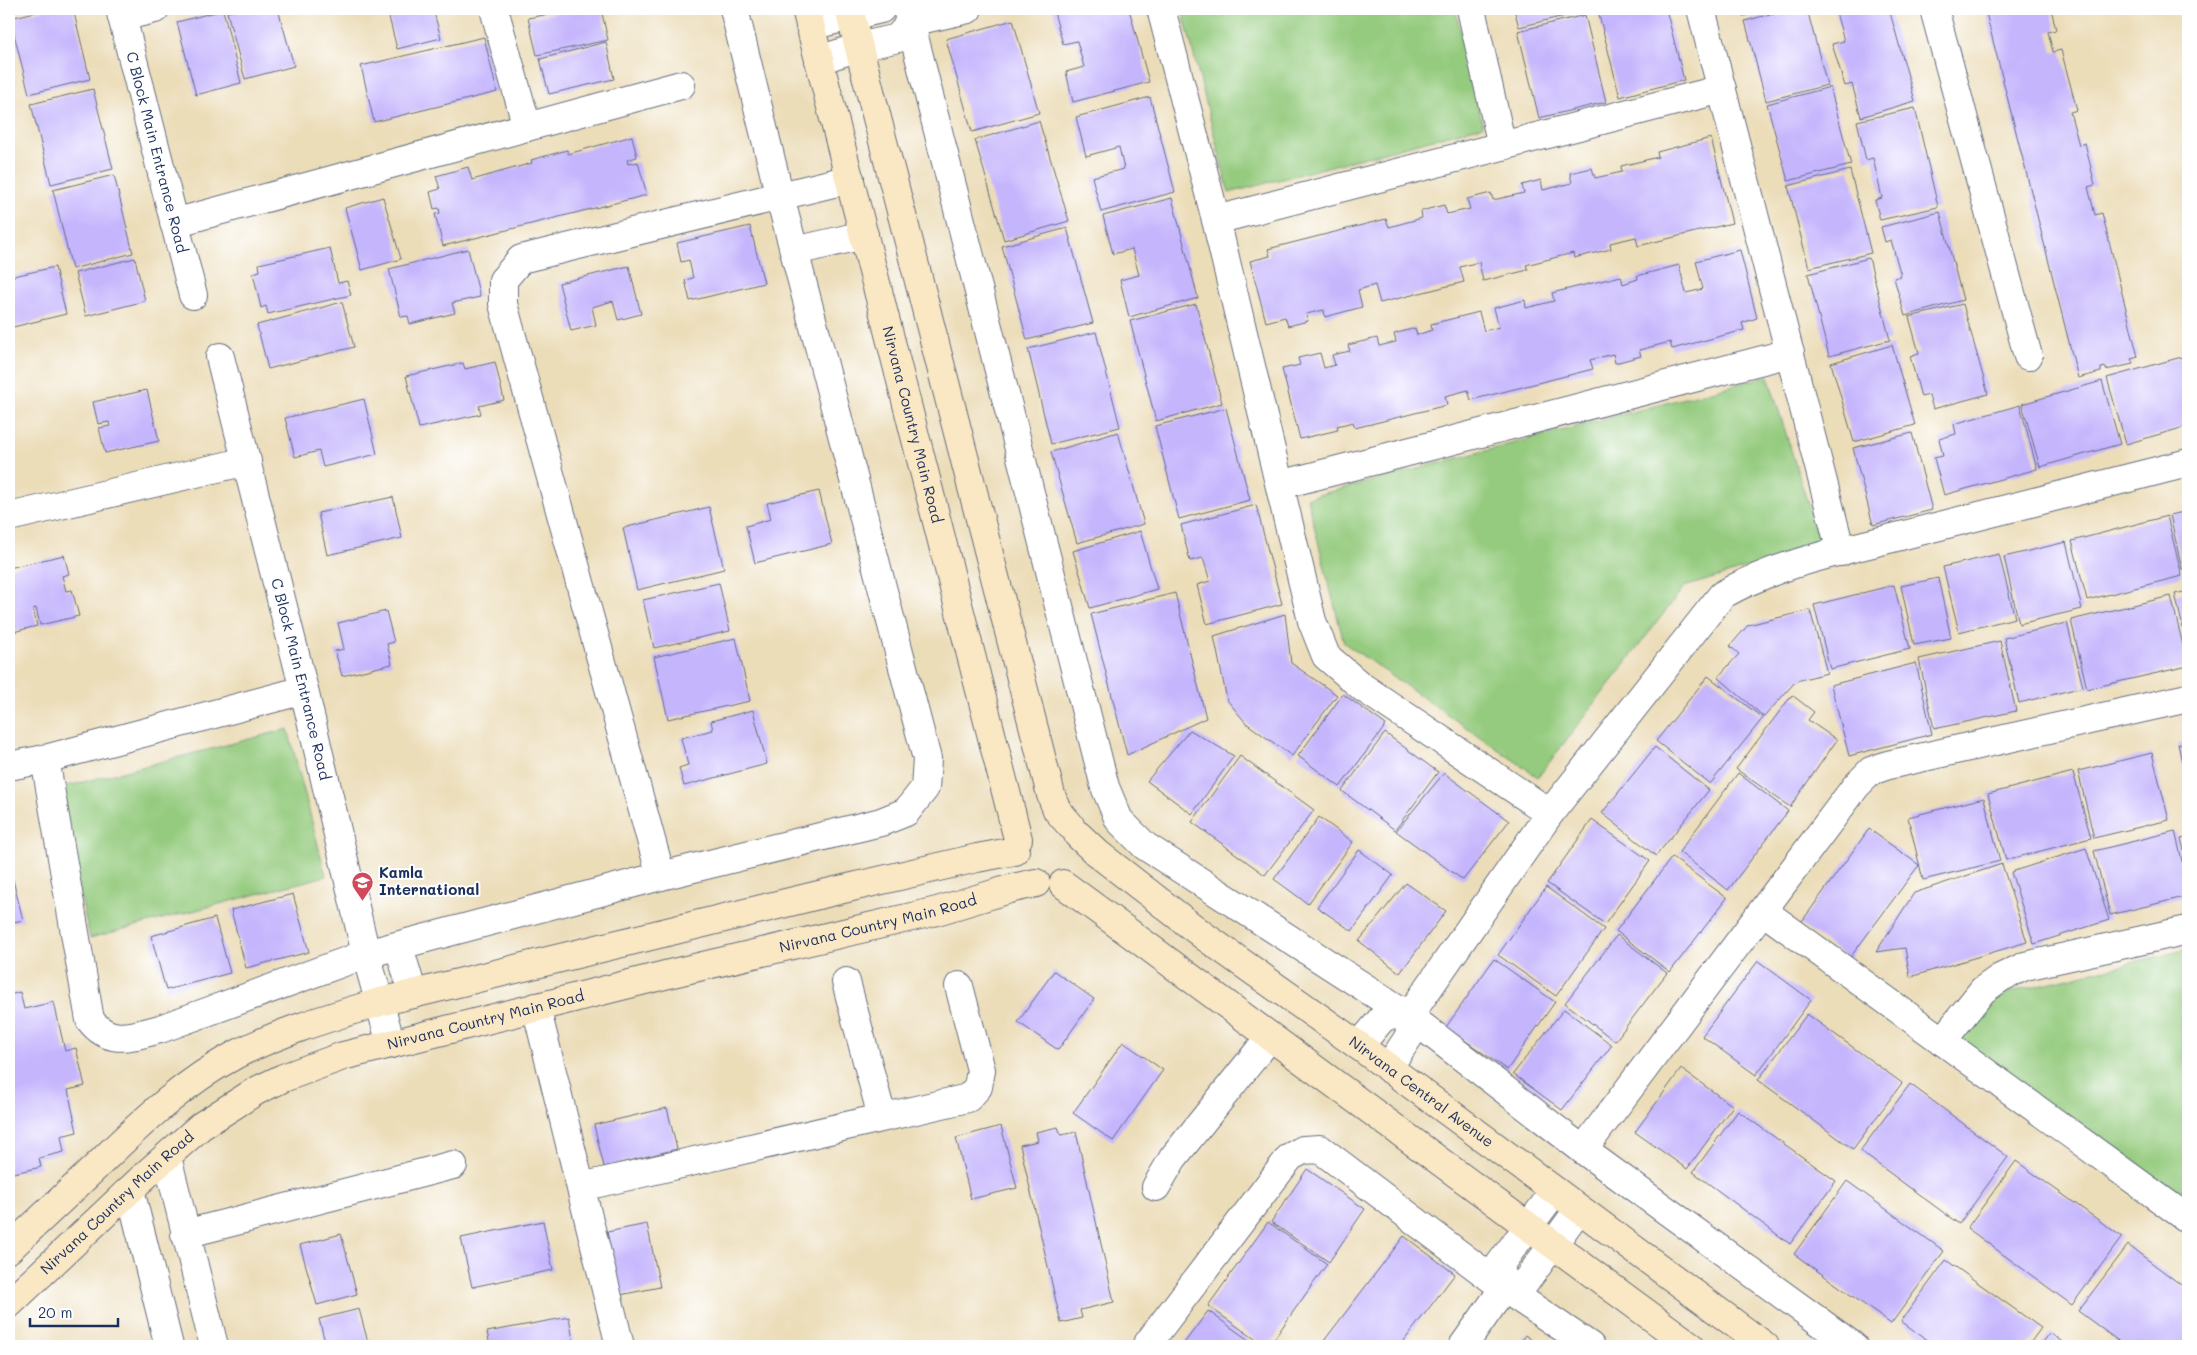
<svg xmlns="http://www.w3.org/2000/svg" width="2197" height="1355" font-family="Mali,sans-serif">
  <rect width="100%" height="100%" fill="#fff"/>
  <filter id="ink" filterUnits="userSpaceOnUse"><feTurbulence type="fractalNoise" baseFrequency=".02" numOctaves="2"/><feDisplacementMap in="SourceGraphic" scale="10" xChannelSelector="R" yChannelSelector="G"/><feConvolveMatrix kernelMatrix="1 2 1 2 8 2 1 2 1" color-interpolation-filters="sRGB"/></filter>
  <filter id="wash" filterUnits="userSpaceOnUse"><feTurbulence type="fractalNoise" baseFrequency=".0096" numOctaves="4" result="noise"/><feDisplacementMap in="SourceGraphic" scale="20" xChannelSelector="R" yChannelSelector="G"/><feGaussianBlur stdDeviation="1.12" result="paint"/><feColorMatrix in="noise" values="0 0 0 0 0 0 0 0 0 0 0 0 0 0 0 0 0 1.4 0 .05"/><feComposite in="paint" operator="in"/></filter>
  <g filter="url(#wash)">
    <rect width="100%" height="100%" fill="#ecddb9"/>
    <g fill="#94cb7e" stroke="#587d6e">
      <path d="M1182 9H1455L1483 126 1229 193Z"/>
      <path d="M1768 376 1821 546 1684 587 1538 777 1344 643 1307 498Z"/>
      <path d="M288 729 326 876 90 938 56 789Z"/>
      <path d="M2188 949V1210L1960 1041 1990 997Z"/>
    </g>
    <g id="blocks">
      <g fill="#c5b5fd">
        <path d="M48 9H73L90 79 29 94 10 18Z"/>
        <path d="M240 9H278L294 66 245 79 227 12Z"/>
        <path d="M387 9H433L441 38 397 49Z"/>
        <path d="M535 9H558V10L536 14Z"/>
        <path d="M574 9H601L608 40 537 55 528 18Z"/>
        <path d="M1053 9H1129L1149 82 1073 102 1066 72 1084 67 1077 41 1063 44Z"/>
        <path d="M1514 9H1581V12L1519 27Z"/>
        <path d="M1608 9H1666L1684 80 1620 97 1598 11Z"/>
        <path d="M1741 9H1769L1743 16Z"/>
        <path d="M1789 9H1807L1827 85 1766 101 1745 21Z"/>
        <path d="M1835 9H1889L1915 101 1861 117 1852 84 1845 86 1832 44 1844 41Z"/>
        <path d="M1985 9H2051L2056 30 2048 32 2053 52 2061 50 2077 110 2070 112 2079 145 2085 143 2095 185 2088 187 2095 215 2102 213 2138 357 2131 359 2133 364 2106 370V367L2101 368V372L2078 378Z"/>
        <path d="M223 10 241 83 196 95 177 22Z"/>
        <path d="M1585 15 1606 102 1539 118 1518 31Z"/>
        <path d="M1013 20 1039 113 972 132 946 39Z"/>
        <path d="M484 37 497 92 374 122 361 66Z"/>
        <path d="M606 42 614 79 549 94 540 59Z"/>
        <path d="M1830 87 1851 165 1788 181 1767 104Z"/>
        <path d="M93 89 113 169 51 184 31 104Z"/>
        <path d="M1150 97 1175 192 1101 212 1092 177 1124 169 1119 147 1086 156 1076 117Z"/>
        <path d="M1915 108 1938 207 1880 220 1875 200 1882 198 1873 158 1866 160 1857 121Z"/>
        <path d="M1039 121 1069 221 1004 240 975 140Z"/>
        <path d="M632 136 637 157 627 160 628 164 638 162 647 195 443 246 435 214 440 213 439 208 434 209 430 192 440 189 436 176 468 167 472 180 532 163 531 160 567 150 568 154Z"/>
        <path d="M1711 138 1732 223 1638 246 1636 237 1610 243 1611 249 1574 258 1573 253 1526 265 1528 270 1483 281 1479 262 1460 267 1464 282 1380 303 1375 285 1358 290 1362 307 1325 317 1324 310 1306 314 1308 321 1288 326 1285 317 1266 322 1250 261 1270 256 1268 249 1386 219 1389 227 1422 218 1421 211 1444 205 1447 214 1470 209 1467 199 1491 193 1493 200 1524 193 1522 185 1541 180 1543 190 1572 183 1570 173 1592 168 1595 178 1622 172 1621 166 1658 157 1657 152Z"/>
        <path d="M1850 170 1871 253 1809 268 1788 186Z"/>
        <path d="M114 175 133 253 72 269 53 190Z"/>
        <path d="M383 197 401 259 362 270 345 208Z"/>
        <path d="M1172 198 1198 298 1129 317 1120 280 1139 275 1132 249 1113 254 1103 216Z"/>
        <path d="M1940 212 1963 300 1905 316 1894 278 1901 276 1891 240 1885 242 1881 227Z"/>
        <path d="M750 226 764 283 690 301 685 280 693 278 689 260 681 262 677 243Z"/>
        <path d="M1067 228 1093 323 1027 340 1002 246Z"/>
        <path d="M330 248 338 283 347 281 351 295 268 314 266 306 261 308 253 273 260 271 259 264Z"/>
        <path d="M468 249 480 297 452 303 455 313 410 324 408 316 401 317 389 269Z"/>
        <path d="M1740 250 1757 318 1742 323 1744 330 1672 349 1670 342 1639 350 1641 356 1615 363 1613 354 1590 360 1593 369 1471 400 1468 390 1445 396 1447 405 1355 428 1353 422 1337 426 1338 430 1300 439 1282 369 1300 365 1298 358 1320 353 1324 368 1335 365 1332 355 1350 351 1348 345 1377 338 1379 346 1396 342 1394 334 1415 328 1417 335 1432 330 1431 324 1479 312 1484 331 1499 327 1494 308 1525 300 1526 308 1554 301 1552 293 1621 276 1623 284 1638 279 1637 276 1679 265 1686 293 1703 289 1696 261Z"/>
        <path d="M135 258 145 301 86 316 75 273Z"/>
        <path d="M1869 258 1890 340 1829 356 1808 274Z"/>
        <path d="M629 266 641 314 618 320 613 301 592 307 596 325 571 331 559 283Z"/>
        <path d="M55 267 66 314 9 328V277Z"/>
        <path d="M342 302 354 347 268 369 257 325Z"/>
        <path d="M1196 304 1222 403 1156 421 1130 321Z"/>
        <path d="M1963 304 1988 394 1933 409 1929 395 1921 397 1910 356 1919 353 1909 317Z"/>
        <path d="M1096 332 1120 427 1051 444 1028 349Z"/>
        <path d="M1892 345 1915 425 1854 442 1831 363Z"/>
        <path d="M2185 356 2188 367V426L2126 444 2107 378Z"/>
        <path d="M495 362 504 400 479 406 481 414 419 428 406 376 463 363 465 369Z"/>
        <path d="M2102 381 2120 444 2040 467 2022 404Z"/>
        <path d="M147 390 159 441 105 453 99 428 110 426 109 422 98 424 93 402Z"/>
        <path d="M364 399 377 454 323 467 319 451 295 457 285 418Z"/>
        <path d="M2020 405 2037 469 1944 495 1934 458 1943 456 1939 439 1956 434 1954 424Z"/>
        <path d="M1226 408 1250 500 1179 519 1155 426Z"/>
        <path d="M1118 432 1144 524 1077 543 1051 452Z"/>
        <path d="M1912 433 1932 510 1873 525 1853 448Z"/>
        <path d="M819 491 832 544 755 563 746 526 771 519 767 503Z"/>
        <path d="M393 497 402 538 327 555 318 513Z"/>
        <path d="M1256 505 1282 604 1207 624 1197 585 1210 581 1203 558 1190 561 1181 525Z"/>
        <path d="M709 507 724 569 637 590 623 528Z"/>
        <path d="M2188 511V568L2182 569 2170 515Z"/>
        <path d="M2167 516 2182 576 2087 600 2072 541Z"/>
        <path d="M1140 531 1157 589 1090 608 1073 551Z"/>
        <path d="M2066 542 2082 609 2019 624 2004 557Z"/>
        <path d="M1999 554 2015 618 1959 632 1943 567Z"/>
        <path d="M64 555 69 574 62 576 66 591 72 590 79 616 40 625 36 608 33 609 37 626 9 633V568Z"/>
        <path d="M1938 578 1951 638 1914 645 1901 586Z"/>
        <path d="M719 583 730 631 654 648 643 600Z"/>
        <path d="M1894 585 1910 649 1830 669 1814 605Z"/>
        <path d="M2188 591V649L2175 594Z"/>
        <path d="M1175 593 1206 718 1127 755 1091 614Z"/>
        <path d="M2171 596 2188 666 2087 689 2071 620Z"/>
        <path d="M1810 610 1827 673 1796 681 1764 717 1718 677 1739 654 1730 646 1748 625Z"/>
        <path d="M386 611 394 642 387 644 392 664 342 676 335 651 344 649 338 623Z"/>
        <path d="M1285 614 1291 663 1337 695 1292 756 1246 723 1227 700 1214 636Z"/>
        <path d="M2067 623 2083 687 2019 703 2004 638Z"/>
        <path d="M736 638 750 701 668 719 654 657Z"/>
        <path d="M2000 641 2016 711 1934 729 1919 659Z"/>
        <path d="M1916 663 1932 734 1849 756 1831 685Z"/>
        <path d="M1708 676 1763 718 1710 784 1656 741Z"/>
        <path d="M1343 694 1386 725 1340 787 1298 756Z"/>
        <path d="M1792 695 1814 712 1808 720 1837 740 1790 807 1736 769Z"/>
        <path d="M753 710 767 764 684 786 679 768 688 765 681 738 713 730 711 721Z"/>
        <path d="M1190 730 1234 756 1192 814 1147 781Z"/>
        <path d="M1385 733 1438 772 1395 830 1342 791Z"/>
        <path d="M2188 742V784H2187L2178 744Z"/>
        <path d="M1655 747 1709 790 1656 856 1602 813Z"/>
        <path d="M2152 753 2169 820 2094 838 2078 771Z"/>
        <path d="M1240 756 1314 810 1265 875 1192 822Z"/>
        <path d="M2073 772 2091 838 2006 860 1988 794Z"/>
        <path d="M1444 773 1509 821 1463 880 1396 831Z"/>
        <path d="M1738 773 1788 811 1728 890 1679 852Z"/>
        <path d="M1984 798 2000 861 1923 880 1908 817Z"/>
        <path d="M1319 817 1353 842 1308 904 1274 879Z"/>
        <path d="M1592 820 1650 861 1605 924 1547 883Z"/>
        <path d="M1869 829 1919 865 1849 959 1800 924Z"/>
        <path d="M2175 831 2188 886V896L2110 915 2094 851Z"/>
        <path d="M2188 837V865L2181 839Z"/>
        <path d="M2086 848 2109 920 2034 944 2011 872Z"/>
        <path d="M1359 850 1393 875 1352 931 1317 907Z"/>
        <path d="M1672 857 1727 898 1670 972 1616 931Z"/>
        <path d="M9 864 23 920 9 923Z"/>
        <path d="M2002 864 2027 942 1910 977 1905 948 1876 952 1914 893Z"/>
        <path d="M1406 883 1446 911 1400 973 1359 941Z"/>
        <path d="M1546 887 1604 929 1556 996 1498 955Z"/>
        <path d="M293 894 309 952 246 968 231 910Z"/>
        <path d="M215 918 230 973 166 990 151 936Z"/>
        <path d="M1617 935 1667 973 1615 1041 1565 1003Z"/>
        <path d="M1494 959 1555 1002 1507 1070 1446 1027Z"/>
        <path d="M1758 961 1811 1000 1756 1075 1702 1036Z"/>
        <path d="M1054 971 1094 999 1058 1050 1018 1022Z"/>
        <path d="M20 992 24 1009 54 1002 65 1051 76 1048 85 1086 68 1090 77 1132 61 1136 64 1152 39 1158 41 1167 9 1174V995Z"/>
        <path d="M1564 1009 1612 1045 1562 1110 1513 1074Z"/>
        <path d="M1807 1014 1902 1083 1853 1149 1758 1080Z"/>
        <path d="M1123 1042 1163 1070 1113 1141 1073 1113Z"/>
        <path d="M1681 1069 1733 1106 1687 1169 1635 1132Z"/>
        <path d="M1910 1084 2008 1157 1959 1224 1860 1151Z"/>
        <path d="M667 1108 677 1149 604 1167 594 1125Z"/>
        <path d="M1738 1111 1836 1181 1790 1244 1693 1172Z"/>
        <path d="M1001 1126 1017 1188 971 1199 956 1138Z"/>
        <path d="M1058 1127 1061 1135 1076 1132 1114 1302 1080 1310 1082 1318 1061 1323 1020 1145 1038 1141 1036 1132Z"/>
        <path d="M2016 1161 2122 1237 2072 1305 1967 1228Z"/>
        <path d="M1307 1169 1365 1209 1329 1262 1271 1222Z"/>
        <path d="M1847 1181 1944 1251 1891 1324 1794 1254Z"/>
        <path d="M543 1221 553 1270 472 1287 461 1238Z"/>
        <path d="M1268 1222 1327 1264 1269 1346H1265L1208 1306Z"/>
        <path d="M647 1224 660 1287 620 1295 607 1232Z"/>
        <path d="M341 1234 357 1294 317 1305 300 1245Z"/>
        <path d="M1404 1236 1455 1274 1400 1346H1320Z"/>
        <path d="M2128 1245 2188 1290V1346H2125L2078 1311Z"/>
        <path d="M1946 1260 2041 1328 2028 1346H1935L1901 1321Z"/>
        <path d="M359 1309 369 1346H326L319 1319Z"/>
        <path d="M1208 1311 1257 1346H1182Z"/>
        <path d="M569 1317 574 1346H490L487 1332Z"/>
        <path d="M2050 1333 2068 1346H2040Z"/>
        <path d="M1525 1335 1540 1346H1517Z"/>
      </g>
    </g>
  </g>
  <g filter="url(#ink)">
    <use href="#blocks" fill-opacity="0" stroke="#646c7e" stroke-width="1"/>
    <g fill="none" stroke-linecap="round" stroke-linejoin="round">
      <defs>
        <g id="street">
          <path id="s1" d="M120 9 193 295"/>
          <path d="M494 9 527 127"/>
          <path d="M907 9 1105 787 1119 820 1145 846 1409 1016 1583 1150 1853 1346"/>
          <path d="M1161 9 1216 220 1312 621 1326 656 1362 687 1550 813"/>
          <path d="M1471 9 1502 146"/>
          <path d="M1701 9 1841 552"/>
          <path d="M1934 9 2028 356"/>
          <path d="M122 17 155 9"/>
          <path d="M810 26 881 9"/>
          <path d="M819 60 859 47 898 38 910 22 968 9"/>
          <path d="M1216 220 1722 89"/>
          <path d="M174 223 681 85"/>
          <path d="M795 251 864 235"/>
          <path id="s2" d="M220 357 304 690 366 954 391 1044"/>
          <path d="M1280 485 1790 353"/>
          <path d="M9 517 247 461"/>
          <path d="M45 759 90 1020C110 1046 132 1036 160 1029L366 954 661 876 881 822 906 812 925 788 927 759 780 197 734 9"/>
          <path d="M9 766 45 759 304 690"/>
          <path d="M661 876 503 304V280L521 259 850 179"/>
          <path d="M1763 911 2188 1219"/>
          <path d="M399 947 413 994"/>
          <path d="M846 982 882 1117"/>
          <path d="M536 1007 620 1346"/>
          <path d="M1942 1041 1983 990 2000 978 2025 966 2188 930"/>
          <path d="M1359 1046 1385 1015 1409 1016"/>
          <path d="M1388 1068 1410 1035 1409 1016 1550 813 1722 595C1779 562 1848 550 1912 533 2004 510 2096 486 2188 463"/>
          <path d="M1583 1150 1856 786 1871 771 1888 765 2188 698"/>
          <path d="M167 1157 214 1346"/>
          <path d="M581 1187 968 1098 978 1087 981 1070 959 986"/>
          <path d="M1156 1187 1173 1158 1270 1037"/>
          <path d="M130 1190 169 1346"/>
          <path d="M185 1234 453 1165"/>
          <path d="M1504 1288 1500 1264 1555 1191"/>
          <path d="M1146 1346 1290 1157 1303 1150 1320 1149 1504 1288 1590 1346"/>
          <path d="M1463 1346 1504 1288 1524 1284 1579 1209"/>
        </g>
        <g id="secondary">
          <path id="s3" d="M806 9 1018 839"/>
          <path d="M849 9 1051 795 1057 810 1070 825"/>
          <path id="s4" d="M1078 835 1097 853 1204 936 1359 1046 1765 1346"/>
          <path d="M1063 884 1691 1346"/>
          <path d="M9 1249C40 1219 72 1190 103 1160 144 1120 186 1081 237 1054 282 1031 331 1017 380 1002L835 891 977 858 1015 851"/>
          <path id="s5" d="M9 1304 151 1170 201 1126 256 1091 283 1078 343 1056 391 1044 673 973 937 911 1013 888 1036 883"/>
        </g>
      </defs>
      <use href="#street" stroke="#646c7e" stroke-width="30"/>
      <use href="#secondary" stroke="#646c7e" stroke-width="30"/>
      <use href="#street" stroke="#fff" stroke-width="28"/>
      <use href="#secondary" stroke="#fae7c3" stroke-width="28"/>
    </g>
  </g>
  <defs>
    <symbol id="school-pin" viewBox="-11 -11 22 30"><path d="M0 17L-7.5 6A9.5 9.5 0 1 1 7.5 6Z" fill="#d1495b" stroke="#fff"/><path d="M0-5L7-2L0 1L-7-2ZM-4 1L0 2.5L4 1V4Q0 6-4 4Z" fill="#fff"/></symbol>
  </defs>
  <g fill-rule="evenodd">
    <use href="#school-pin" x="350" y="870" width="25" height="34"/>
  </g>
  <g text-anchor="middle" stroke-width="4" stroke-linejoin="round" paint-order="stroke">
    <g font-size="15" fill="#1b2f5e" stroke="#fff">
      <text dy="5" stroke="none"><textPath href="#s1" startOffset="148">C Block Main Entrance Road</textPath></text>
      <text dy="5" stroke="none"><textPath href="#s3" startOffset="429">Nirvana Country Main Road</textPath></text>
      <text dy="5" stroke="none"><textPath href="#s2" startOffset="332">C Block Main Entrance Road</textPath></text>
      <text dy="5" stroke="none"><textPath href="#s5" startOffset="972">Nirvana Country Main Road</textPath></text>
      <text dy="5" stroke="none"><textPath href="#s5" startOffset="568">Nirvana Country Main Road</textPath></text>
      <text dy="5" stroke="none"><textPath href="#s4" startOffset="429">Nirvana Central Avenue</textPath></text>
      <text dy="5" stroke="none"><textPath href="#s5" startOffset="148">Nirvana Country Main Road</textPath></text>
    </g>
    <g font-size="15" font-weight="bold" fill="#1b2f5e" stroke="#fff" text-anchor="start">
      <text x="379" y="878">Kamla<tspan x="379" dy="17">International</tspan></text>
    </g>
  </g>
  <rect width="2197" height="1355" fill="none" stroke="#fff" stroke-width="30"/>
  <path d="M30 1318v8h88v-8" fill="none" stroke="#1b2f5e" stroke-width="2.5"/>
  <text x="38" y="1318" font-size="15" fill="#1b2f5e" stroke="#ffffff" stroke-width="4" paint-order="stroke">20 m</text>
</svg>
